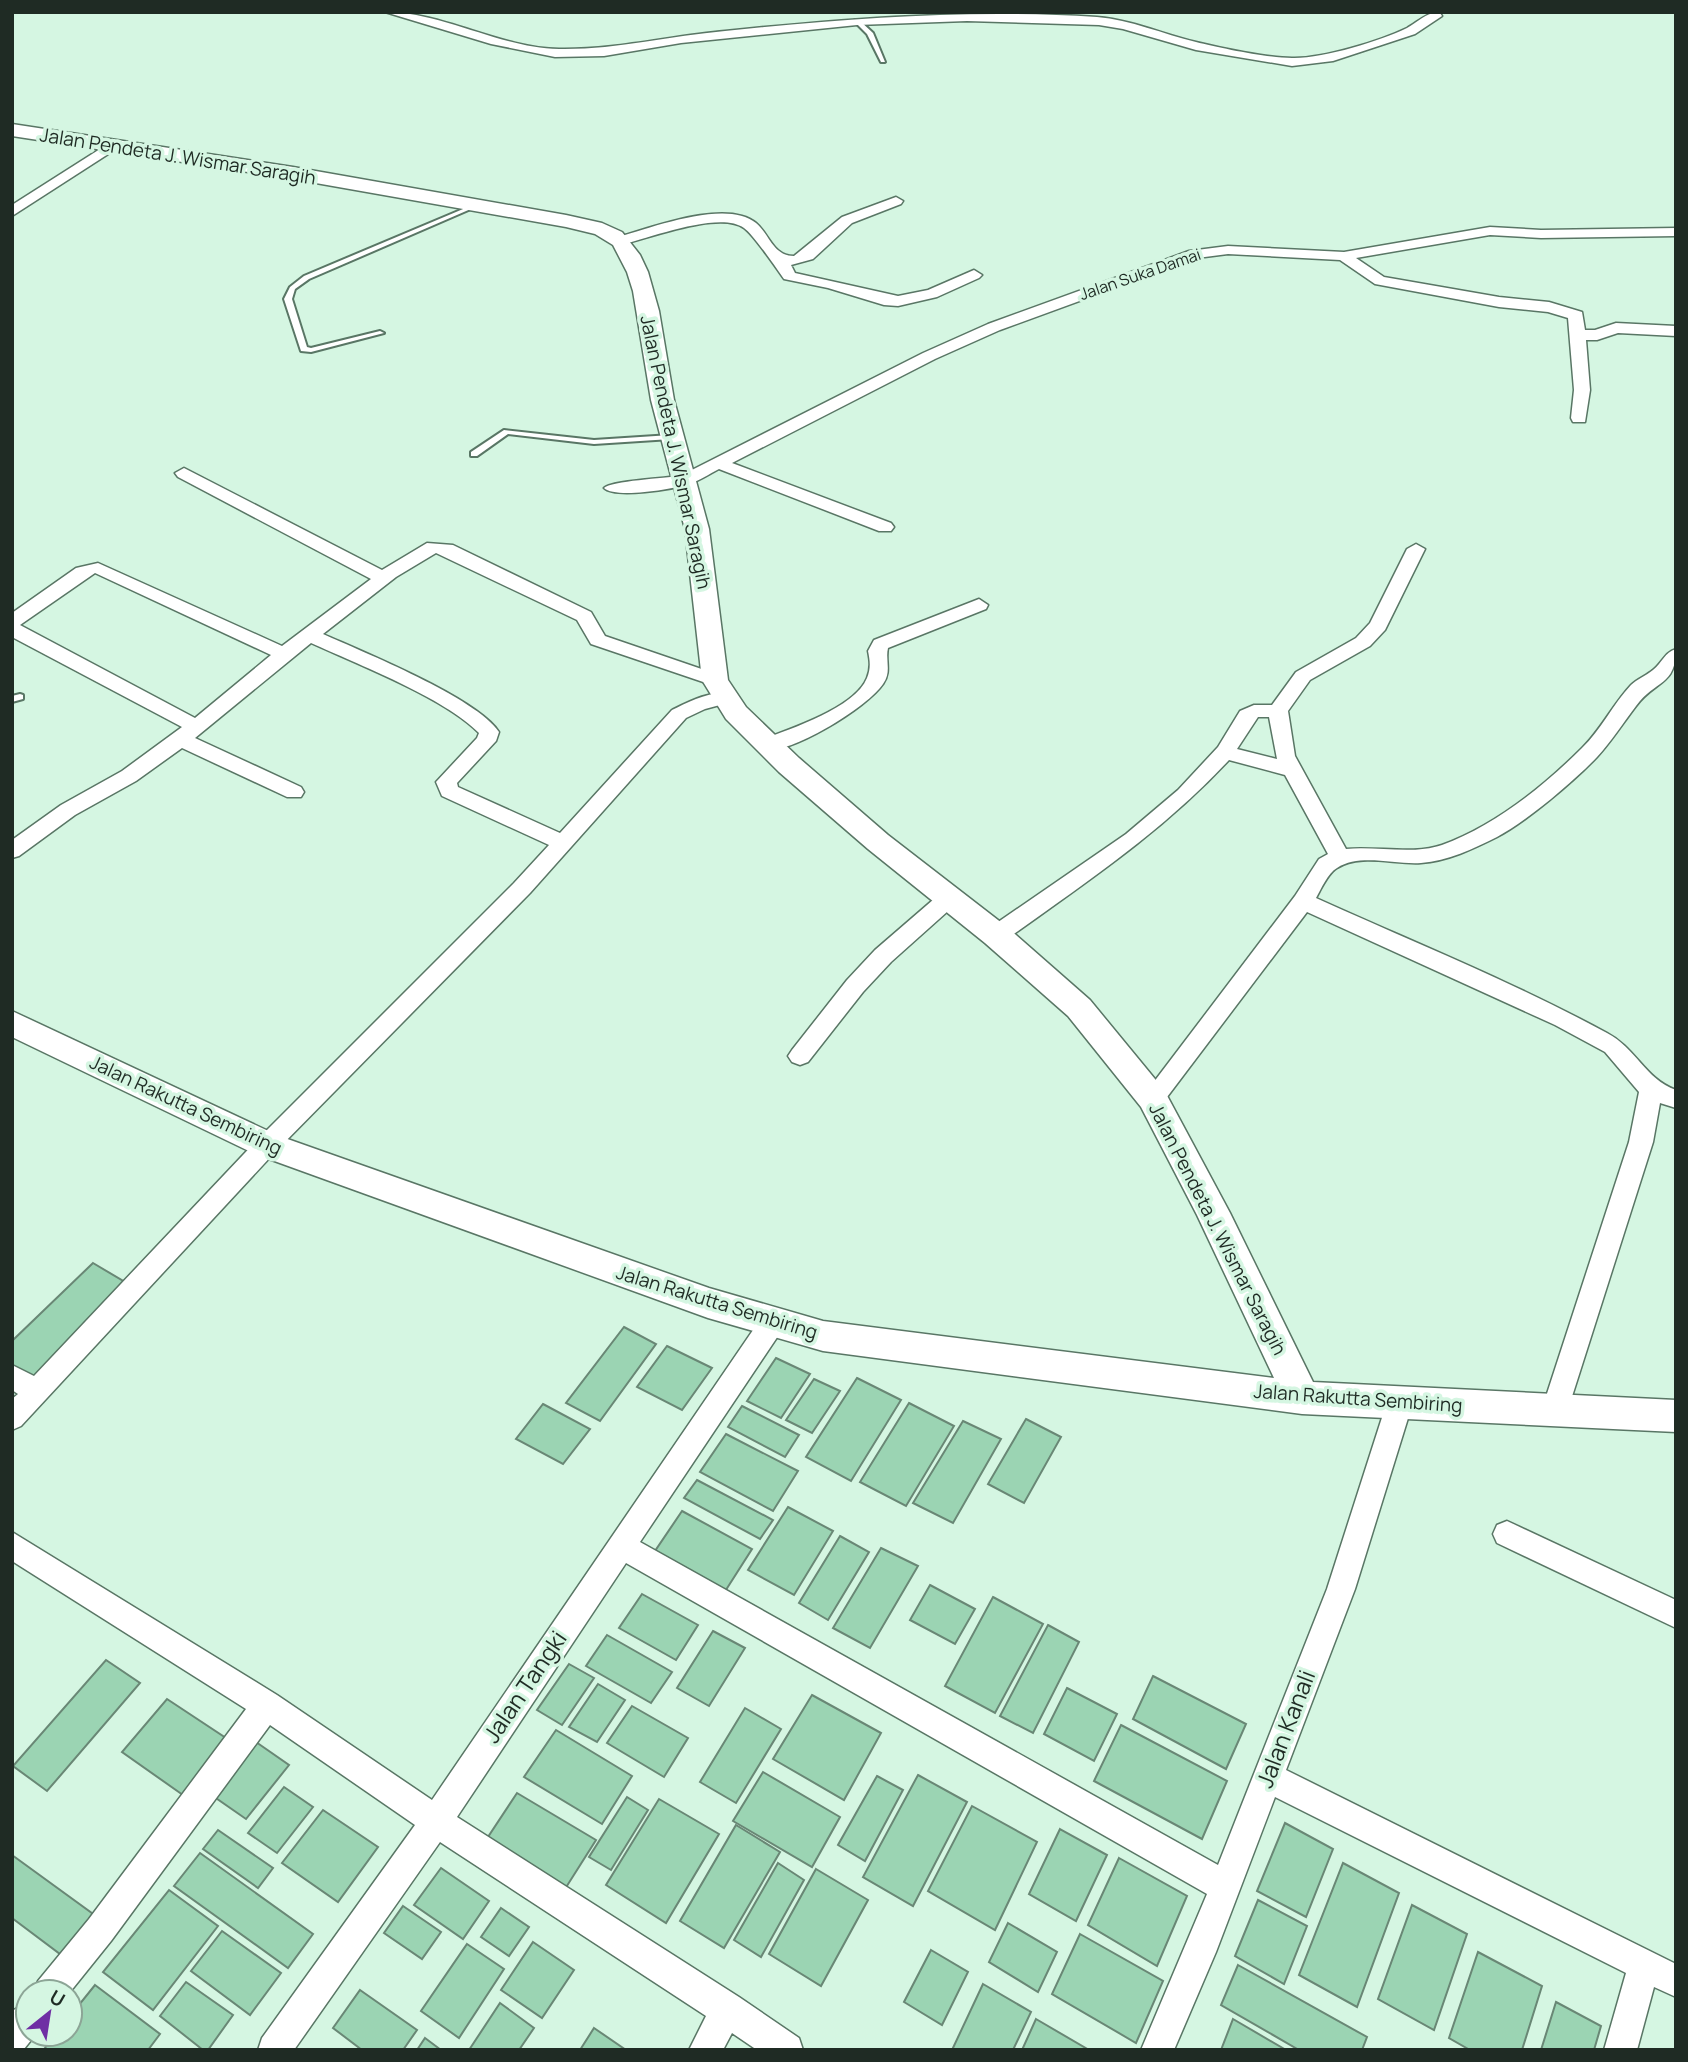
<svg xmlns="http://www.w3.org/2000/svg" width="1688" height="2062" font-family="Manrope,sans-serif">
  <rect width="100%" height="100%" fill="#d5f6e2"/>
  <g fill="#9bd4b3" stroke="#698775" stroke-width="2">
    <path d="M93 1263 130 1285 35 1379 12 1365V1341Z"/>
    <path d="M624 1327 656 1344 600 1421 566 1403Z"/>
    <path d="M667 1346 712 1368 682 1410 637 1387Z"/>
    <path d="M776 1358 810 1374 781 1418 747 1401Z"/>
    <path d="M857 1378 901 1400 851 1481 806 1457Z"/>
    <path d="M814 1379 840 1391 812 1433 786 1420Z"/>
    <path d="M909 1403 954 1426 906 1506 860 1482Z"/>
    <path d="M543 1404 590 1429 563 1464 516 1439Z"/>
    <path d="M742 1406 799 1435 785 1457 728 1427Z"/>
    <path d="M1026 1419 1061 1437 1024 1503 988 1484Z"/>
    <path d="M963 1421 1001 1439 953 1523 913 1503Z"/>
    <path d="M726 1434 798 1471 773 1511 700 1472Z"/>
    <path d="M697 1480 773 1520 760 1539 684 1498Z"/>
    <path d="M788 1507 833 1531 794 1595 748 1570Z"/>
    <path d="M682 1511 752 1549 724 1593 653 1554Z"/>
    <path d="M840 1536 869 1552 828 1620 799 1603Z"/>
    <path d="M881 1548 918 1566 870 1648 833 1628Z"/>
    <path d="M930 1585 975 1609 955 1644 910 1620Z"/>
    <path d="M642 1594 698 1625 676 1660 619 1628Z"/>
    <path d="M993 1597 1043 1624 995 1713 945 1686Z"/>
    <path d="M1048 1625 1079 1642 1033 1733 1000 1716Z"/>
    <path d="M713 1631 745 1648 709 1706 677 1688Z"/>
    <path d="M607 1635 672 1672 651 1703 586 1666Z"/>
    <path d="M106 1660 140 1683 47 1791 13 1766Z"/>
    <path d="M569 1664 594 1678 562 1725 537 1710Z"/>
    <path d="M1153 1676 1246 1724 1226 1769 1133 1719Z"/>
    <path d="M598 1684 625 1700 597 1742 569 1727Z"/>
    <path d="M1067 1688 1117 1714 1094 1761 1044 1734Z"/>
    <path d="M812 1695 881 1733 844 1800 773 1759Z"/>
    <path d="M167 1699 235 1744 190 1800 122 1752Z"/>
    <path d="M632 1706 688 1738 664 1777 607 1743Z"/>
    <path d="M745 1708 781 1729 736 1803 700 1782Z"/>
    <path d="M1121 1725 1227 1781 1202 1839 1094 1781Z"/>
    <path d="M556 1730 632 1776 602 1824 524 1777Z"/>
    <path d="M256 1742 289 1765 246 1819 213 1796Z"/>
    <path d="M763 1772 840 1817 812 1867 733 1821Z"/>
    <path d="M918 1775 967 1802 913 1906 863 1877Z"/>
    <path d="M877 1776 903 1790 865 1861 838 1845Z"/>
    <path d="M284 1787 313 1807 277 1853 248 1833Z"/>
    <path d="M517 1793 596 1840 565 1889 486 1840Z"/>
    <path d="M627 1797 648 1810 611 1870 589 1857Z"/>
    <path d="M659 1799 719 1834 666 1923 606 1885Z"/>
    <path d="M972 1806 1037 1842 995 1930 928 1891Z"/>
    <path d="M323 1810 378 1847 338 1902 282 1863Z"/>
    <path d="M1285 1823 1333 1849 1306 1917 1257 1891Z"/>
    <path d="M736 1825 780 1852 724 1948 680 1921Z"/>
    <path d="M1060 1829 1107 1855 1076 1921 1029 1894Z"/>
    <path d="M218 1830 273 1868 258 1888 203 1849Z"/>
    <path d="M200 1853 313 1934 288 1968 174 1886Z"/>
    <path d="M12 1855 100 1919 68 1960 12 1918Z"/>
    <path d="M1119 1858 1187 1896 1157 1966 1088 1925Z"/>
    <path d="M778 1863 804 1880 761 1957 734 1940Z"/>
    <path d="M1343 1863 1399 1893 1357 2007 1299 1975Z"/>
    <path d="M441 1868 489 1901 463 1939 414 1905Z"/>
    <path d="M816 1869 868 1900 821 1986 769 1954Z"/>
    <path d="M169 1890 218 1926 153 2010 103 1972Z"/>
    <path d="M1258 1900 1307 1926 1284 1984 1235 1956Z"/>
    <path d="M1412 1905 1467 1934 1434 2030 1378 1999Z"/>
    <path d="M403 1906 441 1932 422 1959 384 1933Z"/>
    <path d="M501 1908 529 1927 509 1956 481 1937Z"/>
    <path d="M1008 1923 1057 1952 1038 1992 989 1962Z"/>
    <path d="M222 1931 281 1973 250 2015 191 1971Z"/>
    <path d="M1080 1934 1163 1981 1136 2043 1052 1994Z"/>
    <path d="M533 1942 574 1970 542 2018 501 1990Z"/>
    <path d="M467 1944 504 1969 459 2038 421 2011Z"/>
    <path d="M931 1950 968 1972 942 2025 904 2002Z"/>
    <path d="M1478 1952 1542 1986 1522 2050H1470L1449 2038Z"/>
    <path d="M1238 1965 1367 2037 1362 2050H1299L1221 2005Z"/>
    <path d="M186 1982 233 2015 208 2050H203L160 2016Z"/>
    <path d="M983 1984 1031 2012 1013 2050H952Z"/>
    <path d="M95 1985 160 2034 148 2050H48L45 2048 56 2034H70V2016Z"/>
    <path d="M360 1990 417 2030 403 2050H362L333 2028Z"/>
    <path d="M1556 2002 1601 2026 1594 2050H1541Z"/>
    <path d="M500 2003 534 2028 519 2050H469Z"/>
    <path d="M1036 2019 1089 2050H1022Z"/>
    <path d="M1233 2019 1286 2050H1221Z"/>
    <path d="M594 2028 626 2050H580Z"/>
    <path d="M425 2038 441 2050H417Z"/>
  </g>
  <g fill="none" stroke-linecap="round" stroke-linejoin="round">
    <defs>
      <g id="lane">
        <path d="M855 20H859L873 33 885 62H881L867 34 855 22Z"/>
        <path d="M475 204 480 205 309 279 295 289 292 299 307 347 311 348 380 331 384 333 311 352 301 351 284 299 290 287 304 276Z"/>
        <path d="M504 430 594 440 671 435 675 437 671 439 594 444 508 434 477 456H471V452Z"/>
        <path d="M20 694 23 695V699L12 702V696Z"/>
      </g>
      <g id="street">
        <path d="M385 12C443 12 500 48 559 49 615 50 669 36 725 31 849 18 972 9 1097 17 1131 20 1163 34 1196 42 1220 48 1268 58 1292 58 1322 59 1380 41 1407 28 1418 22 1428 11 1440 13L1442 16 1415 34 1333 61 1292 66 1196 50 1123 29 1099 25 967 21 857 25 681 43 604 56 555 57 491 44Z"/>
        <path d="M111 142 118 146 116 149 12 216V205Z"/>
        <path d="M896 197 903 201 901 204 852 223 813 259 791 265 795 273 898 296 928 290 974 270 982 275 979 278 937 297 898 306 884 305 828 288 784 279C777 269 753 234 744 228 720 210 647 239 620 245L613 241 615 238C648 229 726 198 756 223 770 235 773 256 794 256L842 217Z"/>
        <path d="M1490 227 1541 230 1676 228V236L1541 238 1490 235 1356 258 1384 277 1499 297 1549 302 1582 312 1585 330H1595L1616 323 1676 326V336L1618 333 1597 340H1586L1590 390 1585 422H1573L1571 418 1574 390 1568 318 1548 312 1499 307 1375 284 1340 260 1228 254 1197 258 1000 330 935 359 732 463 891 523 894 527 891 531H879L719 469C709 474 699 481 689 484 674 489 615 499 604 488 611 481 665 478 680 476L923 353 988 324 1189 251 1228 246 1344 252Z"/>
        <path d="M184 468 382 570 427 543 453 545 591 612 605 636 722 676 725 680 722 684 715 686 591 644 577 620 436 553 396 577 323 634C363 652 477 698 499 732L496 741 457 783 458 787 560 833 672 710C688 702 713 689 731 694L734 698 731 702 705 709 686 718 530 893 275 1152 21 1426 12 1430V1399L18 1394 12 1390V1365L34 1376 259 1138 514 883 549 845 442 796 436 782 477 738 479 733C445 698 357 664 311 643L195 738 301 787 304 792 301 797H287L182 748 136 781 75 815 19 856 12 858V840L61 805 122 771 182 727 12 637V613L76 568 98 563 282 646 371 579 178 477 175 473ZM95 573 271 655 195 718 20 625Z"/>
        <path d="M1416 544 1425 549 1385 630 1370 646 1310 680 1288 711 1295 756 1346 849C1377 846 1413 855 1442 845 1494 826 1543 787 1582 748 1601 730 1613 704 1631 685 1637 679 1646 676 1653 670 1662 663 1665 652 1676 649 1676 686 1655 680 1636 706 1623 723 1611 742 1597 757 1573 782 1527 821 1497 837 1473 849 1448 861 1421 863 1395 865 1360 853 1337 868 1328 873 1321 889 1316 898 1413 942 1513 982 1607 1033 1636 1048 1645 1079 1676 1090V1108L1660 1103 1653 1142 1568 1409 1564 1417 1555 1421 1546 1417 1542 1409 1629 1142 1639 1092 1605 1052 1555 1025 1307 912 1161 1105 1153 1108 1145 1105 1141 1099 1295 896 1319 859 1328 854 1285 775 1229 760C1161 833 1085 883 1004 941L996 943 988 941 985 935 988 929 1126 834 1178 790 1218 747 1240 711 1254 705H1272L1296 672 1356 638 1370 623 1407 549ZM1258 717H1269L1277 759 1237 749Z"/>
        <path d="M979 599 988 605 986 609 888 648C885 660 892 672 883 684 868 707 787 757 761 750L758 745 761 740C790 729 855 708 867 678 871 668 870 661 868 651L874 640Z"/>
        <path d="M949 890 957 893 960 898 957 903 891 962 863 992 808 1062 800 1065 792 1062 788 1056 792 1050 847 980 875 950 941 893Z"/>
        <path d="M773 1311 782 1314 786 1322 782 1330 640 1542 1218 1865 1327 1589 1387 1402 1391 1394 1400 1390 1409 1394 1413 1402 1355 1589 1286 1770 1676 1964V1997L1654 1987 1637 2050H1604L1626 1973 1275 1797 1216 1952 1174 2050H1141L1207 1894 626 1563 457 1817 739 1997 799 2038 803 2050H757L732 2033 723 2050H689L706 2016 440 1842 294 2050H258L262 2038 415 1825 270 1725 111 1941 70 1992H33L38 1981 89 1919 246 1709 12 1561V1532L277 1695 432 1800 764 1314Z"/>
        <path d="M1507 1521 1676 1600V1628L1497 1543 1493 1534 1497 1525Z"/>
        <path d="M28 2002V2034H36L24 2049 12 2050V2011Z"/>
      </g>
      <path id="secondary" d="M12 124 293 167 566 215 602 223 622 232 640 255 648 272 659 311 674 400 709 529 728 680 746 707 799 758 888 835 1007 927 1090 1000 1164 1090 1230 1213 1313 1382 1676 1400V1432L1302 1414 823 1351 708 1318 255 1154 12 1037V1011L279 1136 709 1288 823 1321 1274 1378 1197 1215 1141 1107 1068 1016 985 943 868 849 779 772 726 719 702 680 685 529 651 400 633 291 627 272 613 245 595 234 566 227 293 179 12 136Z"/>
    </defs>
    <use href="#lane" stroke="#597665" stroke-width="4"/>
    <use href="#street" stroke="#597665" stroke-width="3"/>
    <use href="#secondary" stroke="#597665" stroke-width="3"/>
    <use href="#lane" fill="#fff" fill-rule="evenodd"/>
    <use href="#street" fill="#fff" fill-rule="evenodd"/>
    <use href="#secondary" fill="#fff" fill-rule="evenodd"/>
  </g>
  <g text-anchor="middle" stroke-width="7" stroke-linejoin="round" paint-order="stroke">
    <g font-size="16" fill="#1f2b24" stroke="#d5f6e2">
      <text transform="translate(1140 274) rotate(-19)" y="6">Jalan Suka Damai</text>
    </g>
    <g font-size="19" fill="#1f2b24" stroke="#d5f6e2">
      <text transform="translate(178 156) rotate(9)" y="7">Jalan Pendeta J. Wismar Saragih</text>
      <text transform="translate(676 452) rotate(78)" y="7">Jalan Pendeta J. Wismar Saragih</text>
      <text transform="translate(186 1105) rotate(25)" y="7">Jalan Rakutta Sembiring</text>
      <text transform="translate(1218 1229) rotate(63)" y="7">Jalan Pendeta J. Wismar Saragih</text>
      <text transform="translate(717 1302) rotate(17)" y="7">Jalan Rakutta Sembiring</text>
      <text transform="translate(1358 1398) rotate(4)" y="7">Jalan Rakutta Sembiring</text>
    </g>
    <g font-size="23" fill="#1f2b24" stroke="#d5f6e2">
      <text transform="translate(525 1687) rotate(-56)" y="8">Jalan Tangki</text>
      <text transform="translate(1286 1729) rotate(-69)" y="8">Jalan Kanali</text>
    </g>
  </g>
  <rect width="1688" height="2062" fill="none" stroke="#1f2b24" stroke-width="28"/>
  <g transform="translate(49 2013) rotate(30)"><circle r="33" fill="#d5f6e2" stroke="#8ca596" stroke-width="2"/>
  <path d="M0-5L12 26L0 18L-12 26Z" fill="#6f2fa4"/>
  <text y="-10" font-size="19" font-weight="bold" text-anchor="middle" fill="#1f2b24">U</text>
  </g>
</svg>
